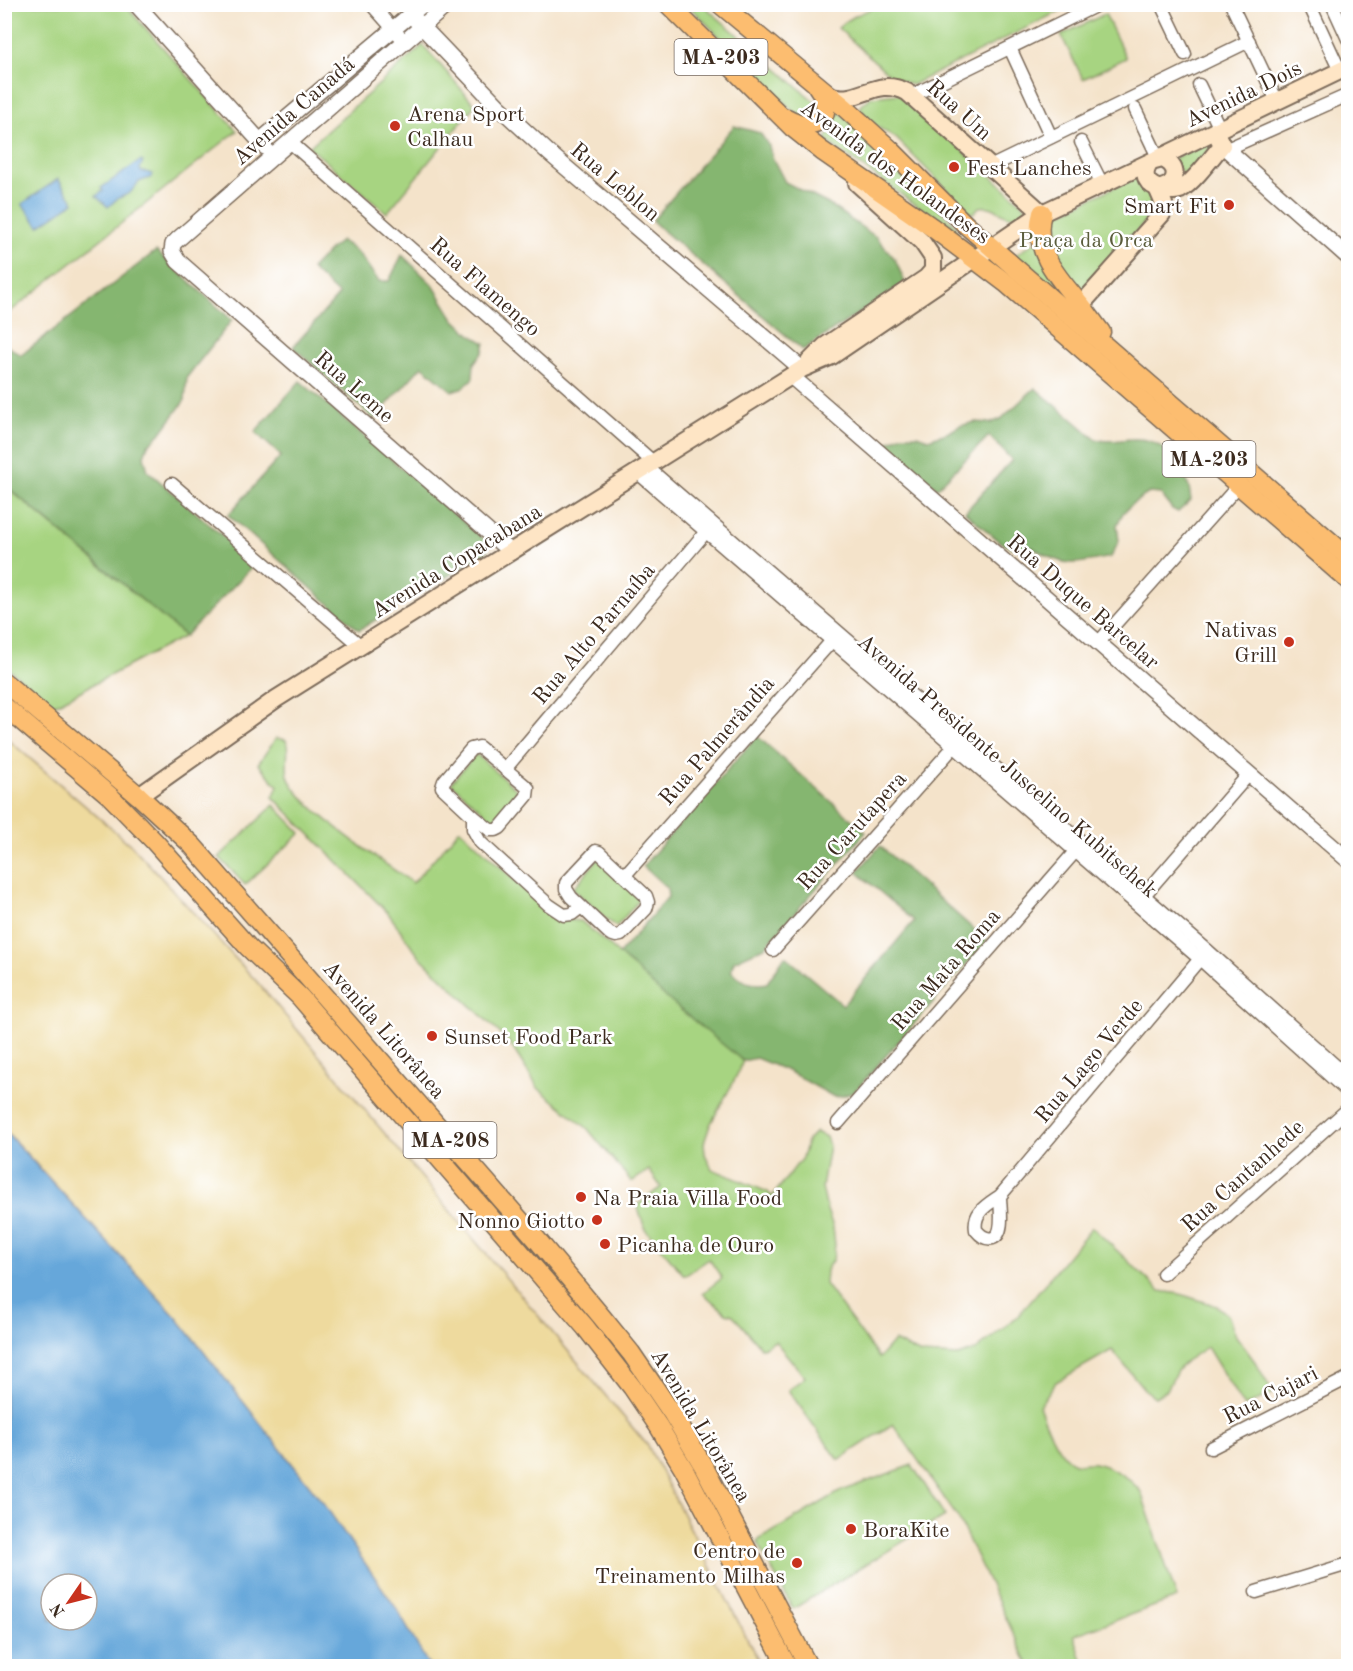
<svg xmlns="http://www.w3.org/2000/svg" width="1353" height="1671" font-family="'Old Standard TT',serif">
  <rect width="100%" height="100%" fill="#fff"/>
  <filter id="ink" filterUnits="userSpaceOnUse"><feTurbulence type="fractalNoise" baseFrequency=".0167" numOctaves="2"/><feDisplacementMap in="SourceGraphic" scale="12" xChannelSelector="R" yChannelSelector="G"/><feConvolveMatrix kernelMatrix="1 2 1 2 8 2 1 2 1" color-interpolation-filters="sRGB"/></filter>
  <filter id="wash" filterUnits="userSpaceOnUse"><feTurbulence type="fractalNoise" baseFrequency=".008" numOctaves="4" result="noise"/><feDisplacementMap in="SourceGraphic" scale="24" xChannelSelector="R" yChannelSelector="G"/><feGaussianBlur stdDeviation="1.35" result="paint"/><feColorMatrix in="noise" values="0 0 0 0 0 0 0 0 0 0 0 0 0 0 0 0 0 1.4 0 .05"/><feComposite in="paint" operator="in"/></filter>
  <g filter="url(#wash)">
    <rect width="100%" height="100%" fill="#f4e3ca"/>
    <g fill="#a7d481" stroke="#717f50" stroke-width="1.5">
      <path d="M884 4H1072V5L912 85 892 77 838 28C852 15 866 11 884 4Z"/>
      <path d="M5 5H125L237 131 5 316Z"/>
      <path d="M688 5H703L815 102C816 108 815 111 811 116L796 114Z"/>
      <path d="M1105 14 1126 58 1083 79 1061 35Z"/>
      <path d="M423 45 475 105 387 213 309 147Z"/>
      <path d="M899 94 1026 207 1024 214C1000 223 1001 203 979 207L974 213C961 213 955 204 950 193L896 138 874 125 861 110V106L871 97Z"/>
      <path d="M836 109 859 129 955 225 958 235 825 140 835 124Z"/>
      <path d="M1206 144 1211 147 1189 173 1185 176 1173 163 1174 158Z"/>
      <path d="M1136 177H1139L1161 204 1083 291 1071 280 1051 250 1046 226 1054 216Z"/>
      <path d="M1036 241 1065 295 1062 298 1014 256Z"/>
      <path d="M4 485 185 636 54 705 5 666Z"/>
      <path d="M276 738 286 740C290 752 285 764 288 776 296 805 387 865 413 883L459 830H461L556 919 581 921 743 1061 736 1077 710 1125 704 1143 705 1154 712 1169 768 1192 772 1197 802 1158 807 1141 816 1132 826 1137 829 1146 822 1187 827 1210 833 1227 835 1245 833 1259 826 1270 825 1284 879 1358 894 1341 921 1354 958 1356 976 1350 1017 1317 1092 1227 1160 1291 1180 1294 1217 1306 1228 1315 1236 1336 1256 1363 1273 1393 1244 1407 1207 1347 1186 1361 1177 1371 1167 1390 1155 1397 1144 1389 1112 1350 1056 1382 1039 1406C1045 1421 1058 1458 1075 1463 1081 1465 1088 1462 1094 1463 1111 1466 1130 1478 1141 1492L1177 1598 1074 1635 1084 1666H1029L958 1518 893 1424 840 1459H838L788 1390 805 1377 775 1341 763 1348H761L733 1315 726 1313 703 1293 722 1278 709 1259 686 1275H684L645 1229 637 1205 661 1187 649 1170 633 1181H631L587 1128 538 1088 509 1042 418 955 388 913 273 797 278 786 258 764Z"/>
      <path d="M476 754 518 791 494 821 451 783Z"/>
      <path d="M274 805 301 833 245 885 219 857Z"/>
      <path d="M598 859 641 898 616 927 573 889Z"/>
      <path d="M912 1465 945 1516 793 1609 757 1541 841 1491Z"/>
    </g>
    <g fill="#85b66f" stroke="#607046" stroke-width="1.5">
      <path d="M734 126 760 133 769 146 773 159 785 182 828 204 876 237 895 259 905 283 803 350 652 221Z"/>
      <path d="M341 241C363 253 364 263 379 281H389L402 255 433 285 454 319 471 335 485 343 483 352 474 363 473 378 464 387 452 391 422 366 374 419 293 347 339 295 311 269 332 248Z"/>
      <path d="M156 251 232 320 187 377 185 400 160 434 148 445 144 456 148 471 255 564 185 636 5 485 4 344 21 355Z"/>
      <path d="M300 381 486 541 488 547 486 553 359 630 228 515 281 456 255 432Z"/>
      <path d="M1035 388C1049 400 1064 412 1078 424 1083 428 1090 436 1096 439 1108 444 1125 438 1138 439 1167 440 1189 473 1191 500L1178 512 1172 509 1161 494 1149 493 1133 503 1123 513 1117 525 1119 541 1111 557C1074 564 1066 569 1032 547L1018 550 1001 543 965 512 1012 460 989 436 937 488 885 444 902 435H917L928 439 947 433 960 426 975 422 991 423 1001 419Z"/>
      <path d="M757 736 866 832 765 947 734 961 731 970C739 982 753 986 767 983L785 956 843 1005 914 921 857 872 880 846 987 941 854 1092 843 1096 834 1097 790 1072 756 1058 743 1061 670 1001 619 954 668 897 667 888 643 866Z"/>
    </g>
    <path fill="#eeda9e" stroke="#94825e" stroke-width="1.5" d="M5 737 133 847 257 982 648 1446 761 1666H429L396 1608 324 1504 177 1318 5 1130Z"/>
    <g fill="#66a7da" stroke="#50687c" stroke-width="1.5" fill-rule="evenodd">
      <path d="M140 161 143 162 140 168 141 172H146L152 174V177L139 182 130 193 117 199 108 207 96 196 103 191 101 188Z"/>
      <path d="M58 179 74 202 39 226 22 204Z"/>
      <path d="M4 1130 177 1318 324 1504 396 1608 429 1666H5ZM51 1584H87V1620H51Z"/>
    </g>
  </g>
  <g filter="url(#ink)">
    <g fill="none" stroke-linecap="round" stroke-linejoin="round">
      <defs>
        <g id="minor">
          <path d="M371 4 405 42"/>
          <path d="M1161 4 1185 54"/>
          <path d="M1231 4 1277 101"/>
          <path d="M1309 4 1340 71"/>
          <path d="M1332 4 1348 39"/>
          <path d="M1010 48 1051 137"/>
          <path d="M1199 85 1220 129"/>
          <path d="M911 96 1099 4"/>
          <path d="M1135 109 1155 151 1157 159"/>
          <path d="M290 142 653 462"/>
          <path d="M1081 142 1102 184"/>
          <path d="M1227 149 1348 95"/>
          <path d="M990 167 1249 41"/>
          <path d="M647 467 1207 950 1348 1077"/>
          <path d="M637 472 1200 959 1348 1092"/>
          <path d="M172 484 361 646"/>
          <path d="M1098 643 1239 485"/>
          <path d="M479 747 528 788 527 796 500 828 496 830H490L473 816 442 787 444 781 471 749Z"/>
          <path d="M505 769 710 527"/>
          <path d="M473 816V829L480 842 549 905 564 915 572 914 581 907"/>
          <path d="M596 851 599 852 646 896 648 902 646 909 621 935 616 936 610 934 571 897 566 889V883Z"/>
          <path d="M625 875 837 635"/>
          <path d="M1139 901 1249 774"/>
          <path d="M773 950 958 742"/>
          <path d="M838 1123 1080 846"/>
          <path d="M1000 1196C1000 1208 1005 1234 993 1238 986 1240 980 1235 976 1230 973 1212 987 1205 1000 1196L1204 954"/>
          <path d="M1163 1274 1348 1109"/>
          <path d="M1211 1448 1348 1378"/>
          <path d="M1256 1592 1348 1564"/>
        </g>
        <g id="tertiary">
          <path d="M136 4 265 147"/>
          <path d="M448 4 177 240 173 244 172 251 178 261 511 552"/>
          <path d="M411 15 498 106 549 153 802 369"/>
          <path d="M260 141 423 4"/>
          <path d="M1222 145 1348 257"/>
          <path d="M791 376 1348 860"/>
        </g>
        <g id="secondary">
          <path d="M831 96C862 104 875 76 907 92L1042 213"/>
          <path d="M1157 159 1348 67"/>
          <path d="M1161 188C1179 184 1179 165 1162 159L1151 162C1140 175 1147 186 1162 189 1169 190 1173 193 1180 190 1192 184 1213 156 1222 145L1215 131"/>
          <path d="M1073 314 1162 214 1164 204 1157 188"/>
          <path d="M809 362 825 346 926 278 933 270V258L922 242 857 183"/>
          <path d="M139 796 276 699 802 369 832 356 1042 213 1154 160"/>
        </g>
        <g id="primary">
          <path d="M668 4 793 128 822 151 933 228 1006 283 1348 580"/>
          <path d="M720 4 844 107 892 151 966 225 1348 557"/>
          <path d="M787 118C817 135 838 115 817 86"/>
          <path d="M1042 213C1031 250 1059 279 1081 305 1088 314 1094 323 1101 332"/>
          <path d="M4 682 139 796 192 845 539 1242 601 1316 631 1353 672 1413 704 1467 808 1666"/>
          <path d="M4 706 110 796 154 841 248 947 300 997 586 1328 632 1387 659 1427 684 1469 787 1666"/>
        </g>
      </defs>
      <use href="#minor" stroke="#7c6b5a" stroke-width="15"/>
      <use href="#tertiary" stroke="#7c6b5a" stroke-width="18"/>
      <use href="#secondary" stroke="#7c6b5a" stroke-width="20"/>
      <use href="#primary" stroke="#7c6b5a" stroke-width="21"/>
      <use href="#minor" stroke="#fff" stroke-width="12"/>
      <use href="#tertiary" stroke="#fff" stroke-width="15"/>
      <use href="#secondary" stroke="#fee5c5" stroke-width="16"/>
      <use href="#primary" stroke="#fcbd6f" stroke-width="18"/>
    </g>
  </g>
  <g fill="#c8321e" stroke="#fff" stroke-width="2">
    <circle cx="395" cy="126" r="6"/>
    <circle cx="954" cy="167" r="6"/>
    <circle cx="1229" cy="205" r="6"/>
    <circle cx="1289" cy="642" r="6"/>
    <circle cx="432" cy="1036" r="6"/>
    <circle cx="581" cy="1197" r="6"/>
    <circle cx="597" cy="1220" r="6"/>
    <circle cx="605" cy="1244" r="6"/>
    <circle cx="851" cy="1529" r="6"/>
    <circle cx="797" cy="1563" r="6"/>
  </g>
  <g text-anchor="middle" stroke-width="5" stroke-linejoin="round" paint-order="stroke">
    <g fill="#fff" stroke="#766a62" stroke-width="1.5">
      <rect x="674.5" y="39" width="93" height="36" rx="4.5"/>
      <rect x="1162.5" y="441" width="93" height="36" rx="4.5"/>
      <rect x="403.5" y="1122" width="93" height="36" rx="4.5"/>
    </g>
    <g font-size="21" font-weight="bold" fill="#3b2a1e">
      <text x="721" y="64">MA-203</text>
      <text x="1209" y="466">MA-203</text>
      <text x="450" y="1147">MA-208</text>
    </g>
    <g font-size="22" fill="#3b2a1e" stroke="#fff">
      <text transform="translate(1243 93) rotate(-26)" y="8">Avenida Dois</text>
      <text transform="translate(960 109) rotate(42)" y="8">Rua Um</text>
      <text transform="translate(293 110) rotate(-41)" y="8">Avenida Canadá</text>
      <text transform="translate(896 171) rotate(36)" y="8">Avenida dos Holandeses</text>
      <text transform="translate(616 181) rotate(40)" y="8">Rua Leblon</text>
      <text transform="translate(486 286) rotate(41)" y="8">Rua Flamengo</text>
      <text transform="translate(355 386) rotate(41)" y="8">Rua Leme</text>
      <text transform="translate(456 560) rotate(-32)" y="8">Avenida Copacabana</text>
      <text transform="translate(1084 601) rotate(41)" y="8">Rua Duque Barcelar</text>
      <text transform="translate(593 633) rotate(-50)" y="8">Rua Alto Parnaíba</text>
      <text transform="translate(716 740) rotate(-49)" y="8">Rua Palmerândia</text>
      <text transform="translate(1008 765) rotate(41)" y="8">Avenida Presidente Juscelino Kubitschek</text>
      <text transform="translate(851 830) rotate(-48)" y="8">Rua Carutapera</text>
      <text transform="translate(945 969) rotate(-49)" y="8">Rua Mata Roma</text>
      <text transform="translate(385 1029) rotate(49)" y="8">Avenida Litorânea</text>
      <text transform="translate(1088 1060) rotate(-50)" y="8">Rua Lago Verde</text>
      <text transform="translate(1242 1175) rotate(-42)" y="8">Rua Cantanhede</text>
      <text transform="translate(1270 1394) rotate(-27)" y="8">Rua Cajari</text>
      <text transform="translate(702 1425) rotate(59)" y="8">Avenida Litorânea</text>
    </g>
    <g font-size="22" fill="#3b2a1e" stroke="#fff" text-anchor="start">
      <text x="407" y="121">Arena Sport<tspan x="407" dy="25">Calhau</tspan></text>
      <text x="966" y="175">Fest Lanches</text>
      <text x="1217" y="213" text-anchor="end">Smart Fit</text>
      <text x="1277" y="637" text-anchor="end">Nativas<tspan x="1277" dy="25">Grill</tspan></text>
      <text x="444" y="1044">Sunset Food Park</text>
      <text x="593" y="1205">Na Praia Villa Food</text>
      <text x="585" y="1228" text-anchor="end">Nonno Giotto</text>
      <text x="617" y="1252">Picanha de Ouro</text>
      <text x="863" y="1537">BoraKite</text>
      <text x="785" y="1558" text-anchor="end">Centro de<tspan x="785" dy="25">Treinamento Milhas</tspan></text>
    </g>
    <g font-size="22" fill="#5b5d3c" stroke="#fff">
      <text x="1086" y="247">Praça da Orca</text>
    </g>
  </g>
  <rect width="1353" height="1671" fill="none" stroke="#fff" stroke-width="24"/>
  <g transform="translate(69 1602) rotate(235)"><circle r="28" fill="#ffffff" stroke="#b1aaa5" stroke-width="1.5"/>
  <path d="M0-4.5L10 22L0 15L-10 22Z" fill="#c8321e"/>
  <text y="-9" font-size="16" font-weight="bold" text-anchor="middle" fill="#3b2a1e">N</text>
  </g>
</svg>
